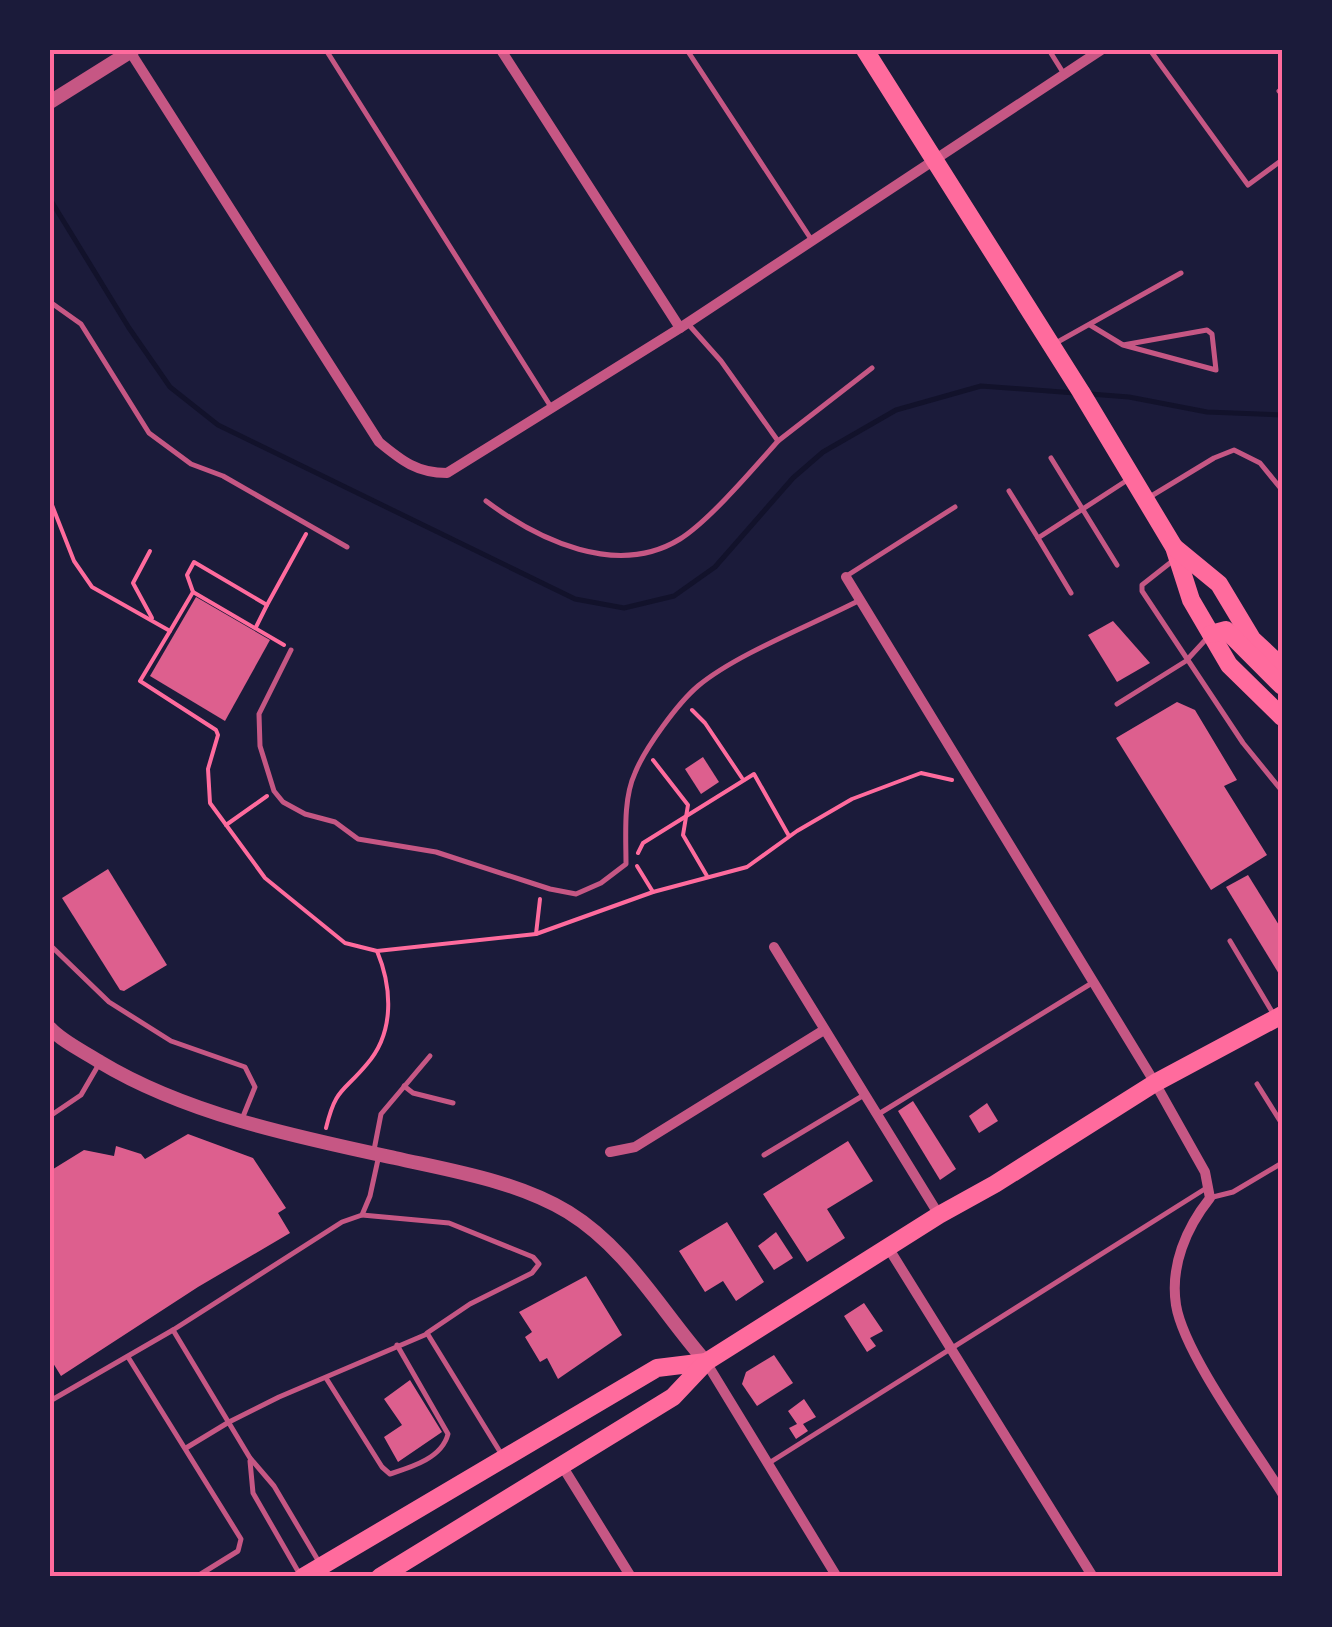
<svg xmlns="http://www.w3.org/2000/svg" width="1332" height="1627" font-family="Mulish,sans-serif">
  <rect width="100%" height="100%" fill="#1b1b3a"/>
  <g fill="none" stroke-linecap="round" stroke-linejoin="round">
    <g stroke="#12122b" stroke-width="5">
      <path d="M50 199 129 328 170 387 218 425 575 599 624 608 674 596 715 567 793 478 823 452 896 410 981 386 1075 393"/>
      <path d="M1090 394 1129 397 1207 412 1282 415"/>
    </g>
  </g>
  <g fill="#dd5f8e">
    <path d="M196 597 270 640 225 721 150 676Z"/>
    <path d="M1113 621 1150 663 1117 682 1088 635Z"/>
    <path d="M1177 702 1195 710 1237 780 1224 786 1267 855 1211 890 1116 738Z"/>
    <path d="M703 757 719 782 701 794 685 769Z"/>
    <path d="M108 869 167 965 124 991 120 990 62 898Z"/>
    <path d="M1248 875 1282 930V972L1279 974 1226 887Z"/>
    <path d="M913 1101 956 1169 940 1180 898 1111Z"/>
    <path d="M987 1103 998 1121 979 1133 969 1116Z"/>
    <path d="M188 1134 253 1158 286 1208 278 1213 290 1233 198 1287 61 1376 53 1363 50 1365V1171L84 1150 114 1156 116 1146 141 1154 145 1159Z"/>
    <path d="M848 1141 873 1181 827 1209 845 1238 807 1262 763 1194Z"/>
    <path d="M727 1222 764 1282 736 1301 723 1281 705 1292 679 1251Z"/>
    <path d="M776 1232 793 1258 774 1270 758 1246Z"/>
    <path d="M586 1276 622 1335 558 1379 547 1358 540 1362 525 1337 532 1332 519 1312Z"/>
    <path d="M864 1303 883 1331 870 1338 876 1346 867 1352 844 1316Z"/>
    <path d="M774 1355 793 1383 757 1406 742 1384 746 1372Z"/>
    <path d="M410 1380 442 1432 398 1462 384 1437 402 1425 384 1399Z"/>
    <path d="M804 1399 816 1417 803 1424 808 1431 796 1439 789 1428 797 1424 788 1411Z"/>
  </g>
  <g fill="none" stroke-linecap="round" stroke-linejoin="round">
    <g stroke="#ff6b9d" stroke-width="4">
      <path d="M50 500 74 561 92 587 170 631 140 681 216 730 218 735 208 769 210 803 265 878 345 943 377 951 536 934 653 892 747 867 797 831 852 799 921 773 952 780"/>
      <path d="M150 551 133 583 152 618"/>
      <path d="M193 592 284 645"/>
      <path d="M256 627 267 605"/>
      <path d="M170 631 193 592 187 575 194 562 267 605 306 534"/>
      <path d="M692 710 705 723 742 778"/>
      <path d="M653 760 688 805 683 835 707 876"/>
      <path d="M226 825 267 796"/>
      <path d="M638 853 643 843 754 774 789 836"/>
      <path d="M637 866 653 892"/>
      <path d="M536 934 540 899"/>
      <path d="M326 1128C336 1087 343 1093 367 1064 395 1032 392 987 377 951"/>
    </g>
    <g stroke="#c65784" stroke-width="5">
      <path d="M326 50 551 407"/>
      <path d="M687 50 811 239"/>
      <path d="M1049 50 1064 74"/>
      <path d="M1150 50 1248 185 1282 160"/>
      <path d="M1279 91 1282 89"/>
      <path d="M50 302 81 324 149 433 191 464 223 476 347 547"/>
      <path d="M689 325 721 361 778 441 872 368"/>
      <path d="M1090 325 1123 345 1207 330 1212 334 1216 370 1123 345"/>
      <path d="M1054 344 1181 273"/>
      <path d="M1051 458 1117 565"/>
      <path d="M1009 491 1038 538 1129 479"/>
      <path d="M1148 498 1214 458 1234 450 1260 463 1282 490"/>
      <path d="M486 501C538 540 617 578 680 539 709 521 754 468 778 441"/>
      <path d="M1038 538 1071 593"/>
      <path d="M1175 559 1142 585V591L1243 743 1282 791"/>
      <path d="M848 575 955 507"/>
      <path d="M291 650 259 714 260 746 274 791 283 802 305 814 335 822 358 839 436 852 550 889 576 894 601 883 626 864C626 835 623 799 635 773 645 748 678 703 698 686 736 654 814 624 860 600"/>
      <path d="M1117 704 1186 661 1209 636"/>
      <path d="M1230 941 1274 1015"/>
      <path d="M50 945 109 1002 171 1041 245 1067 255 1087 242 1119"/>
      <path d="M1257 1084 1282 1124"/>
      <path d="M404 1086 413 1093 453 1103"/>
      <path d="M877 1115 1092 983"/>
      <path d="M50 1116 81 1095 99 1064"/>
      <path d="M374 1150 381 1114 430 1056"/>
      <path d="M764 1155 864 1095"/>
      <path d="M1213 1197 1233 1192 1282 1163"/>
      <path d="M362 1215 449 1223 533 1257 539 1264 532 1273 470 1304 427 1333 502 1455"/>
      <path d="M173 1330 250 1458 274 1486 319 1562"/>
      <path d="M128 1357 241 1539 238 1551 196 1577"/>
      <path d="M326 1378 382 1467 390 1474C412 1467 442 1458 448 1434L397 1345"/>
      <path d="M50 1401 173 1330 342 1222 362 1215 370 1196 379 1155"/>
      <path d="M186 1448 229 1422 279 1397 427 1334"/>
      <path d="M250 1461 253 1493 299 1573"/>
      <path d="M769 1463 1208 1187"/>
    </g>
    <g stroke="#c65784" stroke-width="10">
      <path d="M129 50 379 442C402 461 417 473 447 473L680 328 1101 50"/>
      <path d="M501 50 680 328"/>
      <path d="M846 577 1155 1083 1205 1172 1210 1198C1186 1228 1170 1266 1176 1305 1184 1354 1254 1448 1282 1493"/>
      <path d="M774 947 939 1215"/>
      <path d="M610 1152 635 1147 824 1030"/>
      <path d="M889 1249 1093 1577"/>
      <path d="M706 1362 837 1577"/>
      <path d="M561 1464 631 1577"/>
    </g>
    <g stroke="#c65784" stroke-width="14">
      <path d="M50 102 133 50"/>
      <path d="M50 1028C63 1042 83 1051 100 1062 186 1114 297 1137 395 1158 453 1171 516 1181 568 1212 628 1249 661 1311 706 1362"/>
    </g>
    <g stroke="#ff6b9d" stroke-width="18">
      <path d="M865 50 1081 392 1174 547 1191 600 1229 665 1282 717"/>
      <path d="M1174 547 1219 584 1252 639 1282 667"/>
      <path d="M1211 634 1226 630 1282 686"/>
      <path d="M303 1577 657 1368 706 1362"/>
      <path d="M380 1577 673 1397 706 1362 939 1215 995 1184 1155 1083 1282 1015"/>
    </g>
  </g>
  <rect width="1332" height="1627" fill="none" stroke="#1b1b3a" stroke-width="105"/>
  <rect x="52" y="52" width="1228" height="1522" fill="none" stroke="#ff6b9d" stroke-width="4"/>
</svg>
